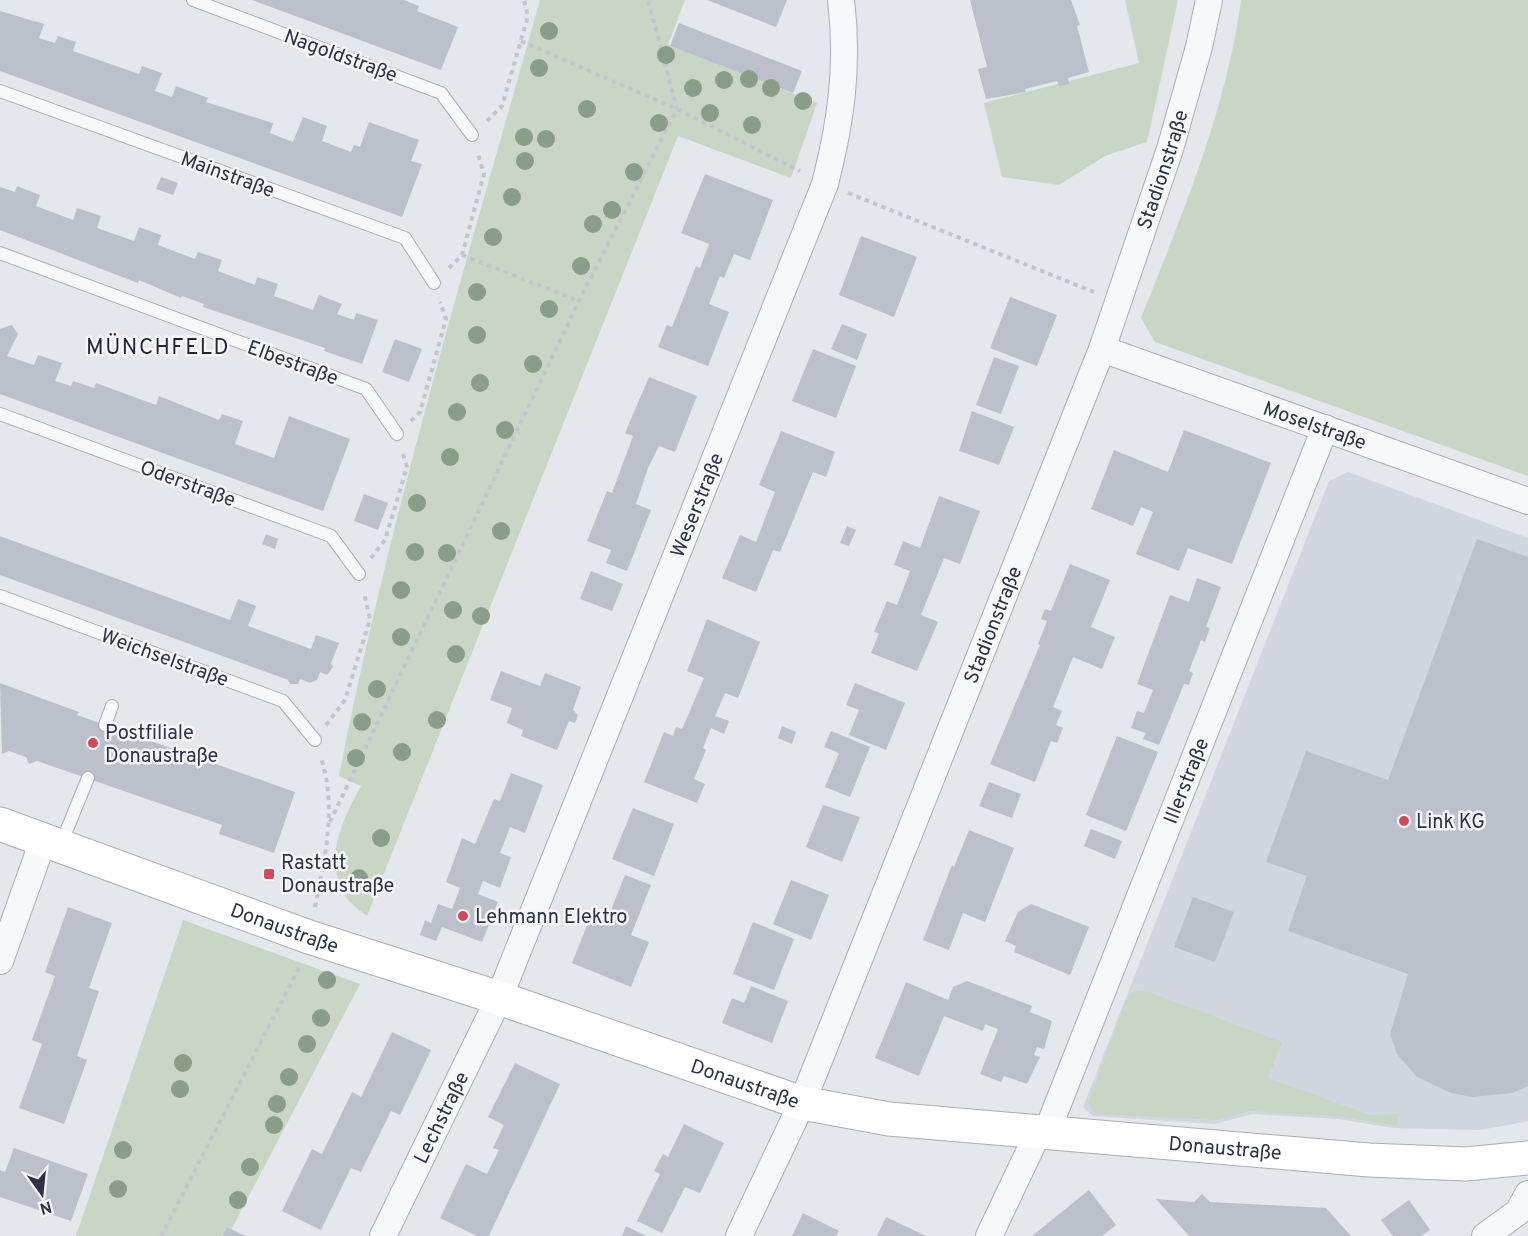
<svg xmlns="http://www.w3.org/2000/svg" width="1528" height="1236" font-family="Overpass,sans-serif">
  <rect width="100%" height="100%" fill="#e4e7ec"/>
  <path fill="#d2d6de" d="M1348 472 1528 538V1121L1480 1130 1393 1128 1338 1119 1252 1114 1215 1124 1093 1116 1083 1107 1329 481Z"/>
  <g fill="#c9d6c5">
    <path d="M540 0H685L668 45 817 103 791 178 678 136 367 916C361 911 351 905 346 897 323 860 342 820 361 786L339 776C390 514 468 257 540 0Z"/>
    <path d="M1125 0H1178L1147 142 1105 156 1059 185 1002 177 984 103 1139 63Z"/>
    <path d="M1241 0H1528V476L1155 342 1141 318C1182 215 1226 111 1241 0Z"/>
    <path d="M183 920 360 984 228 1236H76Z"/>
    <path d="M1139 991 1149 992 1282 1042 1268 1078 1370 1115 1400 1114 1397 1126 1338 1116 1250 1111 1217 1120 1095 1114 1088 1103 1126 1000 1131 993Z"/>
  </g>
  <g fill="#bbc0ca">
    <path d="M252 0H404L419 6 417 11 458 27 441 70Z"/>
    <path d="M707 0H787L776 27Z"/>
    <path d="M970 0H1071L1080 25 1077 26 1089 72 1068 78 1069 84 1059 86 1057 81 1025 89 1026 92 986 99 978 69 987 67Z"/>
    <path d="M0 11 44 24 39 38 55 43 58 36 76 42 73 51 139 74 142 66 162 73 155 91 172 97 176 86 208 98 206 102 273 123 270 133 293 142 303 117 327 126 322 141 351 152 354 145 360 147 369 122 419 140 411 161 422 164 402 217 0 71Z"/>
    <path d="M679 23 802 71 793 93 670 46Z"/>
    <path d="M705 174 773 200 750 260 734 254 724 278 720 276 709 304 729 312 708 366 658 347 667 325 672 327 696 266 700 268 709 244 681 233Z"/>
    <path d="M161 177 178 183 173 195 156 189Z"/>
    <path d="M17 186 40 195 36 206 73 220 77 208 101 216 97 228 134 241 139 227 161 235 158 245 195 259 198 252 222 260 218 271 255 285 257 277 278 284 274 296 313 310 319 295 342 304 337 314 354 320 356 313 378 320 362 364 324 351 325 348 203 307 204 304 182 296 181 298 139 280 138 283 0 230V187L15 192Z"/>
    <path d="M861 236 917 257 894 317 839 295Z"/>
    <path d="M1010 297 1057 315 1037 366 990 348Z"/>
    <path d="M842 324 867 334 857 360 831 349Z"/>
    <path d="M12 325 18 334 7 356 34 365 38 355 62 363 55 381 71 386 73 381 94 388 96 383 156 405 159 396 219 420 222 414 243 421 235 444 274 458 289 416 350 439 323 511 0 394V329Z"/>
    <path d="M395 339 422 349 409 382 382 372Z"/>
    <path d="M813 349 856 366 836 418 792 401Z"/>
    <path d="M994 357 1019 366 1001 414 976 405Z"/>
    <path d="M649 377 697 396 675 452 659 446 648 468 636 504 651 510 627 571 606 563 611 550 587 541 607 491 612 493 633 436 625 433Z"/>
    <path d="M972 411 1014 427 999 465 959 451Z"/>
    <path d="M1184 430 1271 463 1232 564 1188 548 1179 571 1136 554 1153 512 1141 507 1133 526 1091 509 1114 450 1168 472Z"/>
    <path d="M781 431 835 452 826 477 813 472 780 552 773 550 756 592 722 578 740 535 756 542 775 492 759 485Z"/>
    <path d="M364 494 388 503 378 530 354 521Z"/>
    <path d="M939 496 980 511 960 564 944 558 921 615 938 622 917 671 871 653 879 633 874 632 887 601 897 605 910 571 894 565 903 541 920 548Z"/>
    <path d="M847 526 856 530 849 546 840 543Z"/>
    <path d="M266 534 278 539 275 549 262 544Z"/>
    <path d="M0 536 230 620 238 599 256 606 248 626 311 649 316 635 339 643 331 663 333 667 327 675 320 672 317 680 310 683 300 679 298 684H290L288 680 0 575Z"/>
    <path d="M1477 539 1528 557V1086L1512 1093 1472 1097 1451 1093 1417 1077 1397 1054 1390 1034 1408 974 1288 931 1307 876 1266 862 1306 751 1388 780Z"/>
    <path d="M1070 564 1110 580 1091 627 1115 637 1102 669 1073 657 1053 707 1062 711 1056 725 1063 728 1057 743 1051 741 1035 782 990 764 1040 645 1038 644 1047 621 1041 619 1045 609 1051 611Z"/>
    <path d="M591 571 623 584 612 611 580 599Z"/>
    <path d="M1197 578 1221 587 1206 627 1210 628 1205 642 1201 640 1189 671 1193 673 1189 685 1184 684 1159 745 1143 739 1146 733 1131 728 1137 711 1144 713 1153 690 1137 684 1170 595 1189 602Z"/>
    <path d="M707 619 760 642 738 698 725 693 715 716 729 721 724 734 711 728 703 748 706 750 694 779 705 784 697 803 644 782 664 732 673 736 676 727 682 729 704 678 687 671Z"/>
    <path d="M501 671 540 686 545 673 581 687 573 710 578 715 575 723 569 721 557 750 521 736 523 730 507 723 512 708 490 700Z"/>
    <path d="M0 683 79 712 77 715 295 792 274 853 219 834 222 825 37 761 29 764 26 757 9 751 2 754Z"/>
    <path d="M855 683 905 703 886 750 849 735 859 710 846 705Z"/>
    <path d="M782 726 796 732 792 744 778 738Z"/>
    <path d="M831 731 870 747 850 797 825 787 839 753 824 747Z"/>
    <path d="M1117 736 1158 752 1126 831 1086 815Z"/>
    <path d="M511 773 543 785 525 833 510 827 500 853 511 857 500 888 483 881 478 894 498 902 482 942 442 927 436 941 420 935 425 920 431 923 438 904 452 909 460 888 446 882 462 838 475 844 494 799 500 801Z"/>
    <path d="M989 782 1021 794 1012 818 979 806Z"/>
    <path d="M823 805 860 817 842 862 806 847Z"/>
    <path d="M633 808 674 824 654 876 612 859Z"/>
    <path d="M1091 829 1122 841 1115 859 1084 846Z"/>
    <path d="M969 830 1014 848 985 922 963 913 949 950 923 940 952 865 954 867Z"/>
    <path d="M625 875 651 885 631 935 649 942 631 987 572 963 590 918 605 925Z"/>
    <path d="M791 880 829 895 811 940 773 924Z"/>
    <path d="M1193 897 1234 912 1215 962 1174 947Z"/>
    <path d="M1031 904 1089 927 1070 975 1014 952 1016 946 1005 941 1018 912Z"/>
    <path d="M68 907 112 923 89 988 99 991 77 1056 87 1060 64 1124 19 1108 42 1044 32 1040 55 976 45 972Z"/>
    <path d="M753 922 794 939 774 990 733 974Z"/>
    <path d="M967 981 1032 1006 1030 1012 1052 1021 1044 1049 1037 1047 1034 1055 1040 1057 1027 1084 1004 1076 1001 1082 980 1074 998 1029 985 1024 983 1031 944 1016 919 1076 875 1058 906 982 948 1000 953 987Z"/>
    <path d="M751 986 788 1001 772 1043 722 1023 732 998 744 1003Z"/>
    <path d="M392 1032 431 1050 400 1115 391 1111 361 1172 351 1168 321 1230 282 1211 312 1149 322 1154 352 1092 361 1097Z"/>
    <path d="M515 1063 560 1084 489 1236H477L440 1218 466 1164 487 1174 499 1150 493 1148 504 1125 488 1117Z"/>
    <path d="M684 1124 724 1143 700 1193 685 1187 662 1233 637 1221 660 1174 654 1171 663 1154 668 1157Z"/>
    <path d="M14 1148 88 1174 71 1221 0 1197V1170L5 1172Z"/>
    <path d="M1089 1190 1116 1225 1102 1236H1032Z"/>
    <path d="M1202 1194 1210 1202 1326 1208 1351 1236H1189L1156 1199 1194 1202Z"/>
    <path d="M1409 1200 1430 1230 1421 1236H1393L1381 1220Z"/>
    <path d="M803 1213 839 1231 836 1236H792Z"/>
    <path d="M886 1217 926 1236H877Z"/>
    <path d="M626 1226 646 1236H622Z"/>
    <path d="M227 1227 239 1233 246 1236H223Z"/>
  </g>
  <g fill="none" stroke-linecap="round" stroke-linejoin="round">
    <defs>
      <g id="lane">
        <path d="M193 0 441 93 472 135"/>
        <path d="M0 91 405 238 434 283"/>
        <path d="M0 253 366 389 397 434"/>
        <path d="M0 414 331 536 359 574"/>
        <path d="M0 596 283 701 315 740"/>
        <path d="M105 725 112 706"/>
        <path d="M61 844 88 778"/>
      </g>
      <g id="street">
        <path id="s1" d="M1102 349 1528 501"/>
        <path d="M0 961 44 838"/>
        <path id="s2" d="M1046 1134 1325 428"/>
        <path id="s3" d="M383 1236 499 998 825 184C841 122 849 64 841 0"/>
        <path id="s4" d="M739 1236 802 1103 1102 349 1170 149 1199 47 1209 0"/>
        <path d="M989 1236 1038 1133"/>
        <path d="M1485 1236 1518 1212 1528 1194"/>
      </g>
      <g id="secondary">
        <path id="s5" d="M0 824 309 937 499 998 802 1103 889 1119 1369 1160 1466 1164 1528 1158"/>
      </g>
    </defs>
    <use href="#lane" stroke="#a9aeb7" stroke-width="14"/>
    <use href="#street" stroke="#a9aeb7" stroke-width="28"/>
    <use href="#secondary" stroke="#a9aeb7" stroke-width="35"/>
    <g stroke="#c2c5cb" stroke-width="4" stroke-dasharray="4.5 4.5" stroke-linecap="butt">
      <path d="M521 41 677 109 800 171"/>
      <path d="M487 121 502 106 528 16 524 0"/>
      <path d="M848 193 1094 292"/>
      <path d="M462 255 579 301"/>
      <path d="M449 268 462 255 484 174 478 154"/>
      <path d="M411 421 420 412 446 319 440 302"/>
      <path d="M371 558 385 540 407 467 402 451"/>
      <path d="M326 725 345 700 370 619 364 593"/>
      <path d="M330 822 579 301 677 109 648 0"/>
      <path d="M315 907C325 857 337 807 321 758"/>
      <path d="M161 1236 300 966"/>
    </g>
    <use href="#lane" stroke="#f7f8fa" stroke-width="12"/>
    <use href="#street" stroke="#f7f8fa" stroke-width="26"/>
    <use href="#secondary" stroke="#fff" stroke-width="33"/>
  </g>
  <g fill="#899d89">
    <circle cx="549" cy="31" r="9"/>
    <circle cx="666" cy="55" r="9"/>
    <circle cx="539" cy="68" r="9"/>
    <circle cx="749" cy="79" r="9"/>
    <circle cx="724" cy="80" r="9"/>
    <circle cx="693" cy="88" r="9"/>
    <circle cx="771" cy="88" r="9"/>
    <circle cx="803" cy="101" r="9"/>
    <circle cx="587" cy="109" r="9"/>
    <circle cx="710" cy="113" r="9"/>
    <circle cx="659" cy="123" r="9"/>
    <circle cx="752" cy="125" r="9"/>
    <circle cx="524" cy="137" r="9"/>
    <circle cx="546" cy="139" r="9"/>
    <circle cx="525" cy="161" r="9"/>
    <circle cx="634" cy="172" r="9"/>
    <circle cx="512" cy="197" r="9"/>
    <circle cx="612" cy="210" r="9"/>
    <circle cx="593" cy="224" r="9"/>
    <circle cx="493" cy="237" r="9"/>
    <circle cx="581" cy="266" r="9"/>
    <circle cx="477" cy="292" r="9"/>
    <circle cx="549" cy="309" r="9"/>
    <circle cx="477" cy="335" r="9"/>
    <circle cx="533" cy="364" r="9"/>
    <circle cx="480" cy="383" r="9"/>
    <circle cx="457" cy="412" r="9"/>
    <circle cx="505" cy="430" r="9"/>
    <circle cx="450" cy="457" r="9"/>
    <circle cx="417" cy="503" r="9"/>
    <circle cx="501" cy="531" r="9"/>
    <circle cx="415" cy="552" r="9"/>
    <circle cx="447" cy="553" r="9"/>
    <circle cx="401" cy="590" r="9"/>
    <circle cx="453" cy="610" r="9"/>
    <circle cx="481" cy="616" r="9"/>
    <circle cx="401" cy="637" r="9"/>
    <circle cx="456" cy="654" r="9"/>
    <circle cx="377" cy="689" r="9"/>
    <circle cx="437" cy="720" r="9"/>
    <circle cx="362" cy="722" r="9"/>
    <circle cx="402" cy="752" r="9"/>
    <circle cx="356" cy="758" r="9"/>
    <circle cx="381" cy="838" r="9"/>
    <circle cx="359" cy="878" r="9"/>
    <circle cx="327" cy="980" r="9"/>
    <circle cx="321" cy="1018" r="9"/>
    <circle cx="307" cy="1044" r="9"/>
    <circle cx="183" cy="1063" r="9"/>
    <circle cx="289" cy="1077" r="9"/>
    <circle cx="180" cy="1089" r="9"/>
    <circle cx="277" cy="1104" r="9"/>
    <circle cx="274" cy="1125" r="9"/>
    <circle cx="123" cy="1150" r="9"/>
    <circle cx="250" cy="1167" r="9"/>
    <circle cx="118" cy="1189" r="9"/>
    <circle cx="238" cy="1200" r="9"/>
  </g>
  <g fill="#d1495b" stroke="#f4f6f9" stroke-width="2">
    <circle cx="93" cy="743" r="6"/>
    <circle cx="1404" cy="821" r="6"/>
    <rect x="263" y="868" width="12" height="12" rx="3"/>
    <circle cx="463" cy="916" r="6"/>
  </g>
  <g text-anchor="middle" stroke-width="5" stroke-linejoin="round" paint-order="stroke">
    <g font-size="20" fill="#2b3445" stroke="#f4f6f9">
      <text transform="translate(341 55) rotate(20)" y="7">Nagoldstraße</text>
      <text dy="7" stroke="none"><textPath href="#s4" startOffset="1148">Stadionstraße</textPath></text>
      <text transform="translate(228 174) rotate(20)" y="7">Mainstraße</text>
      <text transform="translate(293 362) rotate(20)" y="7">Elbestraße</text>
      <text dy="7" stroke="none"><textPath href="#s1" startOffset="226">Moselstraße</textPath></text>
      <text transform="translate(188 483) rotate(20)" y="7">Oderstraße</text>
      <text dy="7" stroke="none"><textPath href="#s3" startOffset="796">Weserstraße</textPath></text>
      <text dy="7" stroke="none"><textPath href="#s4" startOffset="662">Stadionstraße</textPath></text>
      <text transform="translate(165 657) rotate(20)" y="7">Weichselstraße</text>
      <text dy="7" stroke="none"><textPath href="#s2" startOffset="380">Illerstraße</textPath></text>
      <text dy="7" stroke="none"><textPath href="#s5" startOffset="303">Donaustraße</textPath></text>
      <text dy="7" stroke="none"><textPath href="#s5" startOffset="789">Donaustraße</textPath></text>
      <text dy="7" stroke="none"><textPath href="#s3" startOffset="132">Lechstraße</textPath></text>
      <text dy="7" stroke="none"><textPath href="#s5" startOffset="1275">Donaustraße</textPath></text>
    </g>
    <g font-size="20" fill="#2b3445" stroke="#f4f6f9" text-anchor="start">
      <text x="105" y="739">Postfiliale<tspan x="105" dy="23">Donaustraße</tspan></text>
      <text x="1416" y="828">Link KG</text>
      <text x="281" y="869">Rastatt<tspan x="281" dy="23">Donaustraße</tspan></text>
      <text x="475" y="923">Lehmann Elektro</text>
    </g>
    <g font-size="22" letter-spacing="1.5" fill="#1d2536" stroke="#f4f6f9">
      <text x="158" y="354">MÜNCHFELD</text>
    </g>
  </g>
  <g transform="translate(42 1194) rotate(165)" stroke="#f4f6f9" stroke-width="4.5" paint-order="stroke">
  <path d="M0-4.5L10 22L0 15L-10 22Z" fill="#2b3445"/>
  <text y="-9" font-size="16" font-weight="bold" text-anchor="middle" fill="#2b3445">N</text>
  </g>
</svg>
